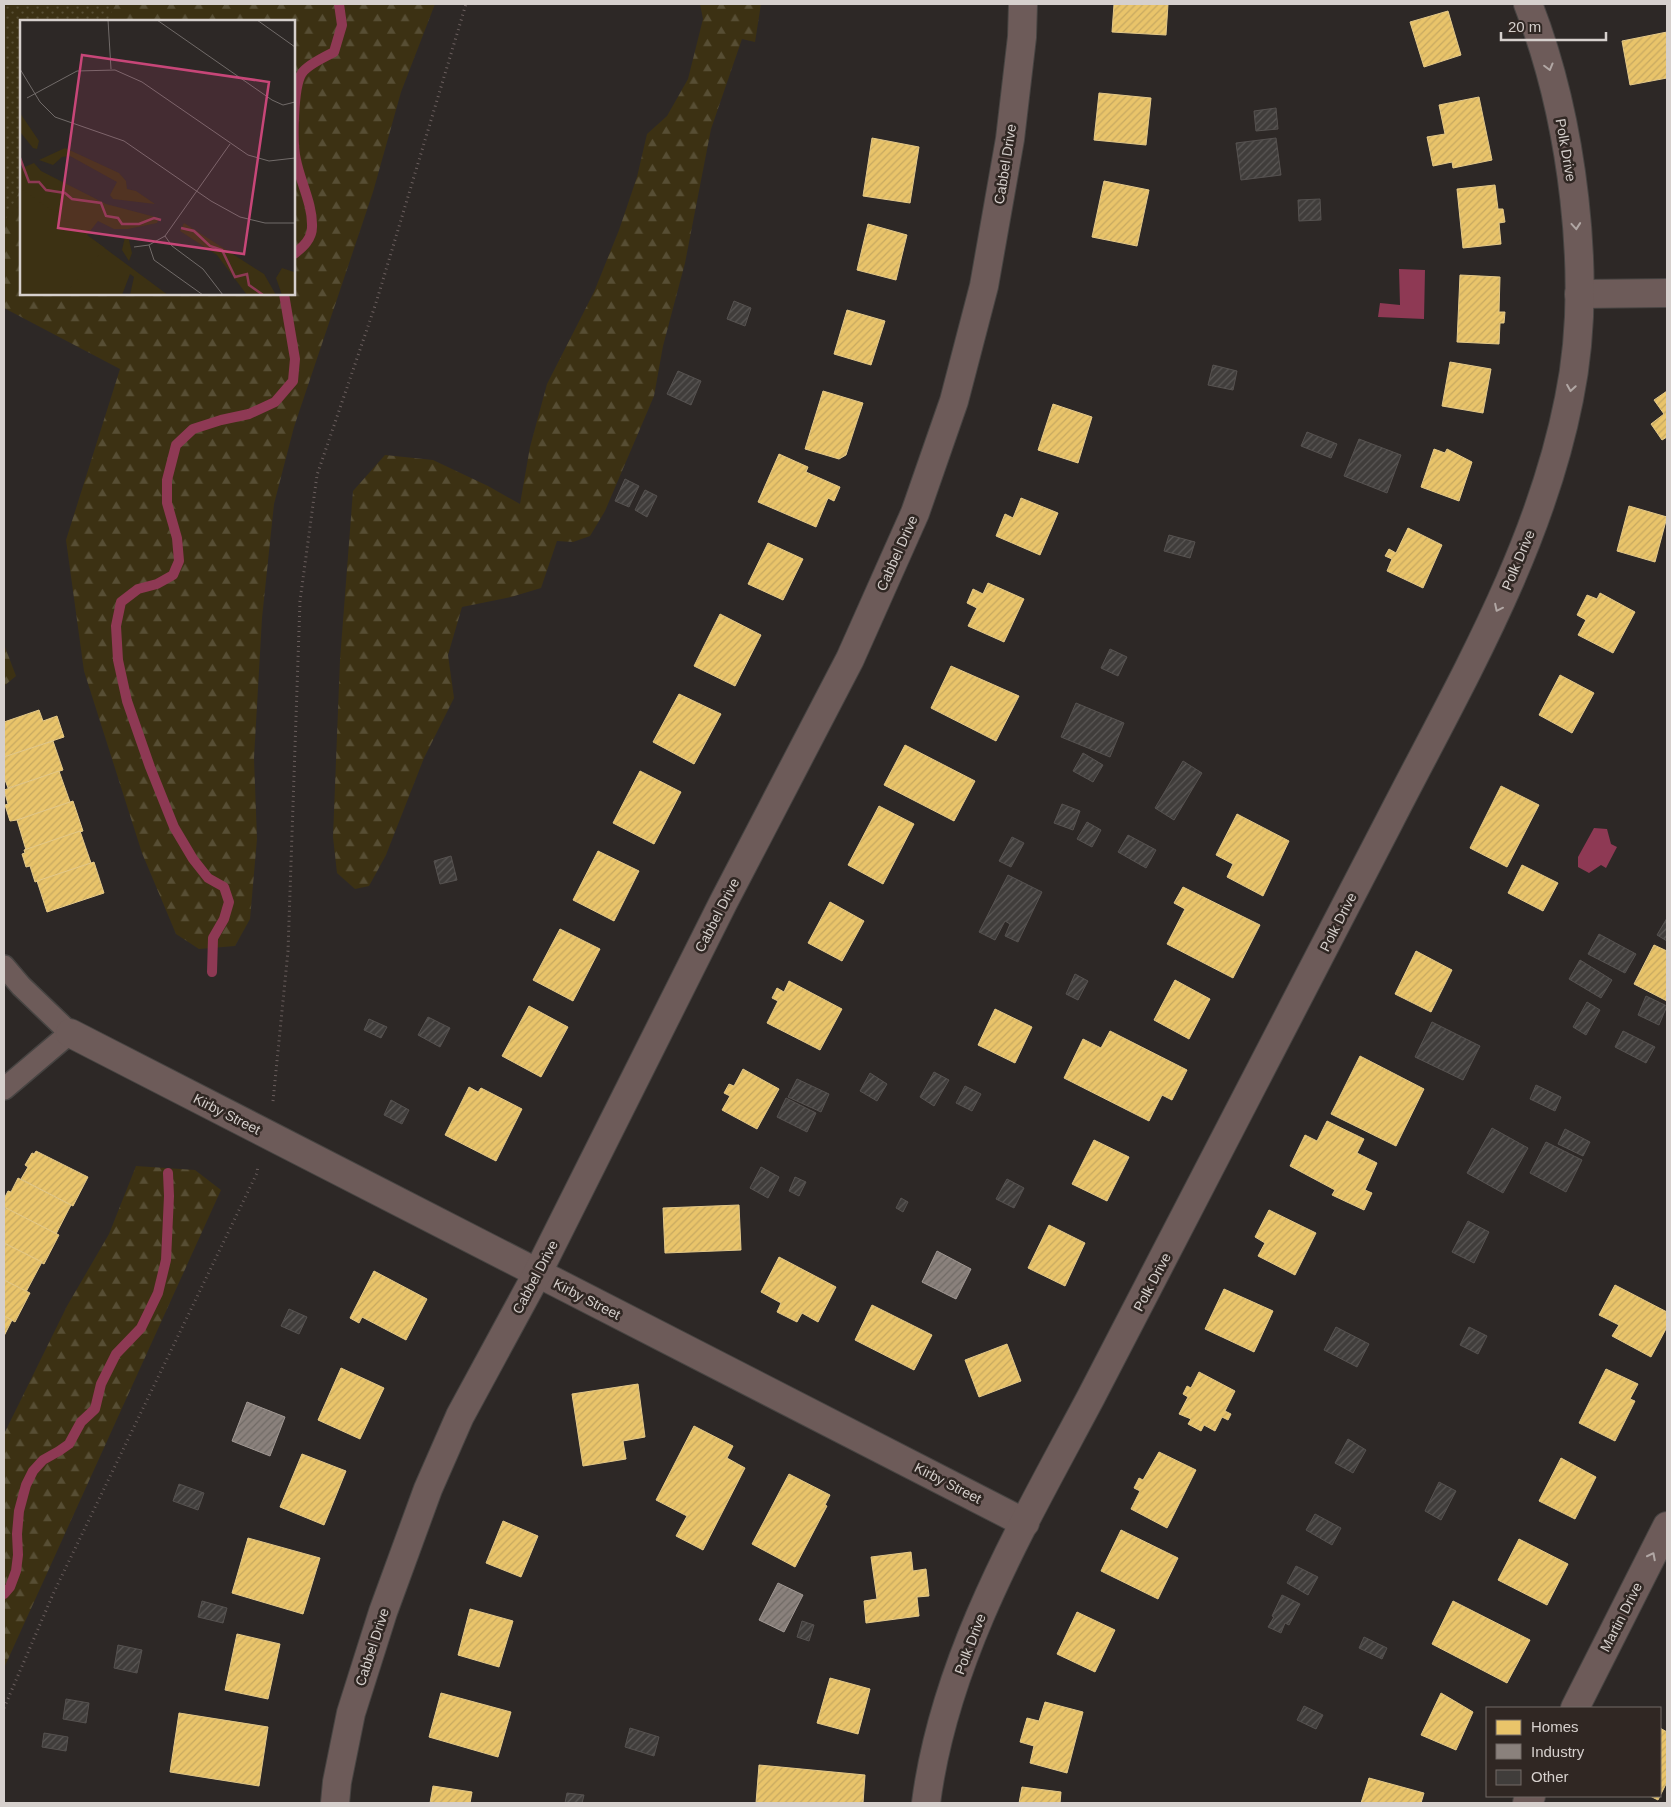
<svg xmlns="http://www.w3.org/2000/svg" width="1671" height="1807" font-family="Arial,sans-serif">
  <defs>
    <pattern id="forest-firs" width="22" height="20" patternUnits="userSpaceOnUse" patternTransform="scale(1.25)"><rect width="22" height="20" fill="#3c3113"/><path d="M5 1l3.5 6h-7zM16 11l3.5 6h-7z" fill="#574e34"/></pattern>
    <pattern id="park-dots" width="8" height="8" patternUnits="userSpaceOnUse" patternTransform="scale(1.25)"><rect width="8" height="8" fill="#3c3113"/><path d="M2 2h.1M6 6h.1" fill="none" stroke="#574e34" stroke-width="1.8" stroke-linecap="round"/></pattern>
    <pattern id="homes-hatch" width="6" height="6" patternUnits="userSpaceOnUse" patternTransform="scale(1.25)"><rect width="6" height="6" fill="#e9c46a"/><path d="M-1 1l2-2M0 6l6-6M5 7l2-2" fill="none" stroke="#c7a961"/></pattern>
    <pattern id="industry-hatch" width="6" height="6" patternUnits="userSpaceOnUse" patternTransform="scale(1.25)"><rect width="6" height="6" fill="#8a817c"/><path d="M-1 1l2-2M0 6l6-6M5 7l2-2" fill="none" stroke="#706a66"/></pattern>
    <pattern id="building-hatch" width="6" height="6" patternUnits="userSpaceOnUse" patternTransform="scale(1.25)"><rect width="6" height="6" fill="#403d3b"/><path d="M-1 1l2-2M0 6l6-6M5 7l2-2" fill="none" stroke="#5b5856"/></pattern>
  </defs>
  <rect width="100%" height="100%" fill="#2d2826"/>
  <g fill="url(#forest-firs)" fill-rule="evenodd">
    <path d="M4 4H435L401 92 373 192 294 427 274 504 262 618 254 758 257 839 250 919 235 946 199 949 176 934 142 853 84 671 66 540 120 369 4 308ZM21 21H294V294H21Z"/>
    <path d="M700 4H761L755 42 742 39 711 129 685 263 663 346 654 396 605 511 590 536 573 542 557 541 541 588 511 597 462 607 448 655 454 698 424 758 386 855 369 886 355 889 337 873 333 837 340 660 353 491 385 455 433 460 488 486 520 504 530 447 547 384 594 292 619 230 637 177 647 134 667 116 688 79 703 19Z"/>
    <path d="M4 646 5 647 16 676 4 686Z"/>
    <path d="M136 1166 195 1170 221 1190 4 1668V1434L67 1306 109 1234Z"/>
  </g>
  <path fill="url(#park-dots)" d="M4 4H116L107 21H21V188L4 223Z"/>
  <g fill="#8e3954">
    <path d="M1399 269 1425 270 1424 319 1378 317 1380 303 1400 305Z"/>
    <path d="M1594 828 1607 829 1611 844 1617 847 1606 868 1601 865 1589 873 1578 867V857Z"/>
  </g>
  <g fill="url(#homes-hatch)" stroke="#e3c888">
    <path d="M1114 4H1168L1166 35 1112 32Z"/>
    <path d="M1448 11 1461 55 1424 67 1410 22Z"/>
    <path d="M1667 32V78L1630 85 1622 41Z"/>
    <path d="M1099 93 1151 98 1146 145 1094 140Z"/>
    <path d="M1479 97 1492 160 1453 168 1452 162 1433 166 1427 137 1445 134 1439 105Z"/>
    <path d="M872 138 919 147 910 203 863 196Z"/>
    <path d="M1104 181 1149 190 1137 246 1092 237Z"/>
    <path d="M1495 185 1498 209H1503L1505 222 1499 223 1501 244 1463 248 1457 189Z"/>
    <path d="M868 224 907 235 896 280 857 270Z"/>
    <path d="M1460 275 1500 277 1499 312H1505L1504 323H1500L1499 344 1457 342Z"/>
    <path d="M847 310 885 321 871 365 834 354Z"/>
    <path d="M1450 362 1491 369 1483 413 1442 406Z"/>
    <path d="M823 391 863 403 846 455 839 459 805 449Z"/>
    <path d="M1667 391V437L1662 440 1651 424 1664 414 1654 400Z"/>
    <path d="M1053 404 1092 417 1078 463 1038 450Z"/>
    <path d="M1434 449 1445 453 1447 449 1472 462 1459 501 1421 487Z"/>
    <path d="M779 454 808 467 806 472 840 487 834 501 828 498 816 527 758 502Z"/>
    <path d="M1021 498 1058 513 1040 555 996 536 1005 514 1013 518Z"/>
    <path d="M1629 506 1667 517 1655 562 1617 551Z"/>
    <path d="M1408 528 1442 545 1423 588 1387 571 1392 559 1385 556 1389 549 1396 553Z"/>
    <path d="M768 543 803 559 783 600 748 584Z"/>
    <path d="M988 583 1024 599 1004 642 968 626 977 608 967 603 973 589 983 594Z"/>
    <path d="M1600 593 1635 612 1613 653 1578 635 1586 620 1577 615 1587 595 1597 599Z"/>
    <path d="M720 614 761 635 735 686 694 666Z"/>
    <path d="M951 666 1019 696 996 741 931 708Z"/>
    <path d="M1560 675 1594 693 1572 733 1539 715Z"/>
    <path d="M679 694 721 714 694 764 653 742Z"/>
    <path d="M39 710 43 721 57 716 64 737 4 757V722Z"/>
    <path d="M53 741 63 770 8 788 4 777V757Z"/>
    <path d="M905 745 975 781 954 821 884 785Z"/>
    <path d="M59 771 70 802 17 820 10 821 5 805 8 804 4 790Z"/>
    <path d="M640 771 681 792 654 844 613 823Z"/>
    <path d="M1501 786 1539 805 1507 867 1470 848Z"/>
    <path d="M73 801 83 831 26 850 17 820Z"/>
    <path d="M879 806 914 824 883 884 848 865Z"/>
    <path d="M1237 814 1289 841 1263 896 1227 877 1233 864 1216 855Z"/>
    <path d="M80 831 91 863 35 882 30 866 26 867 22 854 25 853 24 850Z"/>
    <path d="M598 851 639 871 614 921 573 900Z"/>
    <path d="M94 862 104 893 47 912 37 881Z"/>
    <path d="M1522 865 1558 883 1543 911 1508 893Z"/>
    <path d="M1183 887 1260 925 1233 978 1167 944 1185 909 1174 903Z"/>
    <path d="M830 902 864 921 842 961 808 943Z"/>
    <path d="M560 929 600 949 573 1001 533 980Z"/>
    <path d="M1654 945 1667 951V1001L1634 984Z"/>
    <path d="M1416 951 1452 970 1431 1012 1395 994Z"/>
    <path d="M1175 980 1210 999 1189 1039 1154 1020Z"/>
    <path d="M789 981 842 1009 820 1050 767 1023 778 1001 772 998 777 988 784 992Z"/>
    <path d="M529 1006 568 1027 541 1077 502 1056Z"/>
    <path d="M995 1009 1032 1027 1015 1063 978 1045Z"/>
    <path d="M1110 1031 1187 1070 1172 1100 1162 1095 1149 1121 1064 1078 1083 1039 1101 1048Z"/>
    <path d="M1360 1056 1424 1089 1396 1146 1331 1114Z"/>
    <path d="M743 1069 779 1089 757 1129 722 1110 730 1096 724 1093 729 1084 734 1086Z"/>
    <path d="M469 1087 478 1092 481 1088 522 1109 496 1161 445 1135Z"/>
    <path d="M1327 1121 1364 1139 1357 1153 1377 1163 1365 1190 1372 1193 1364 1210 1332 1195 1335 1190 1290 1166 1305 1135 1317 1141Z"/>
    <path d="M1094 1140 1129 1157 1107 1201 1072 1184Z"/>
    <path d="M36 1151 88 1177 73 1206 21 1179 28 1167 25 1165 32 1153 34 1154Z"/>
    <path d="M18 1178 71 1205 56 1234 4 1207V1199L8 1191 11 1192Z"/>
    <path d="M739 1205 741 1250 665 1253 663 1208Z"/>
    <path d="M6 1208 59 1235 44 1264 4 1243V1212Z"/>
    <path d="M1269 1210 1316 1233 1295 1275 1258 1256 1265 1243 1255 1237Z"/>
    <path d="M1049 1225 1085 1243 1065 1286 1028 1268Z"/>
    <path d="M4 1243 42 1262 26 1292 4 1280Z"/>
    <path d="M779 1257 836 1287 818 1322 802 1313 797 1322 777 1312 781 1303 761 1292Z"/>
    <path d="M374 1271 427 1299 406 1340 362 1317 359 1323 350 1318Z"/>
    <path d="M4 1280 30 1293 15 1322 4 1316Z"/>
    <path d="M1615 1285 1667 1312V1327L1651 1357 1612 1336 1619 1325 1599 1315Z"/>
    <path d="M1224 1289 1273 1311 1254 1352 1205 1329Z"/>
    <path d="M872 1305 932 1335 914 1370 855 1340Z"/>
    <path d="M4 1316 12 1320 4 1336Z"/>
    <path d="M1007 1344 1021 1381 979 1397 965 1360Z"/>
    <path d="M341 1368 384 1388 360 1439 318 1420Z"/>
    <path d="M1606 1369 1638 1384 1630 1399 1635 1401 1615 1441 1579 1423Z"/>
    <path d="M1199 1372 1235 1391 1225 1411 1231 1414 1228 1420 1222 1417 1215 1431 1204 1425 1201 1431 1188 1424 1191 1419 1179 1414 1188 1397 1183 1394 1187 1386 1191 1388Z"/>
    <path d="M638 1384 645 1437 623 1441 626 1459 583 1466 572 1394Z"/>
    <path d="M694 1426 733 1446 727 1458 745 1468 703 1550 676 1536 687 1516 656 1500Z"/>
    <path d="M1159 1452 1196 1470 1167 1528 1131 1509 1140 1491 1134 1488 1139 1478 1143 1480Z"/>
    <path d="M302 1454 346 1471 324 1525 280 1507Z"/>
    <path d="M1561 1458 1596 1477 1575 1519 1539 1501Z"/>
    <path d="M789 1474 830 1495 825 1505 827 1506 795 1567 752 1544Z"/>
    <path d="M503 1521 538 1536 521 1577 486 1563Z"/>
    <path d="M1121 1530 1178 1558 1158 1599 1101 1571Z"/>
    <path d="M248 1538 320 1558 303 1614 232 1593Z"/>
    <path d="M1519 1539 1568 1564 1547 1605 1498 1580Z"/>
    <path d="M911 1552 913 1571 926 1569 929 1596 917 1597 919 1616 866 1623 864 1601 877 1599 871 1557Z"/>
    <path d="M1453 1601 1530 1640 1507 1683 1432 1644Z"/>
    <path d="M470 1609 513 1621 499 1667 458 1655Z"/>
    <path d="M1077 1612 1115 1630 1095 1672 1057 1654Z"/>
    <path d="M237 1634 280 1644 268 1699 225 1690Z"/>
    <path d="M830 1678 870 1689 858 1734 817 1723Z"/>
    <path d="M441 1693 511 1712 498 1757 429 1737Z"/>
    <path d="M1441 1693 1473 1712 1456 1750 1421 1735Z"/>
    <path d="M1045 1702 1083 1712 1067 1773 1030 1763 1034 1746 1020 1742 1027 1718 1039 1721Z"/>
    <path d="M179 1713 268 1727 259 1786 170 1772Z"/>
    <path d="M1660 1728 1667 1732V1782L1658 1800 1650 1796H1660Z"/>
    <path d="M759 1765 865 1775 863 1803H756Z"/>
    <path d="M1369 1778 1424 1793 1421 1803H1361Z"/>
    <path d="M433 1786 472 1792 470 1803H430Z"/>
    <path d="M1022 1787 1061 1792 1060 1803H1019Z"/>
  </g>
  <g fill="url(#industry-hatch)" stroke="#a19994">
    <path d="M937 1251 971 1269 956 1299 922 1282Z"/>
    <path d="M247 1402 285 1417 270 1456 232 1441Z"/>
    <path d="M778 1583 803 1595 784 1632 759 1620Z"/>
  </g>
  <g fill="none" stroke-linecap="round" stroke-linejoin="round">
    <g stroke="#8e3954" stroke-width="10">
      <path d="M294 254C303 247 312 239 312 227 313 205 300 181 296 160 292 144 293 86 302 73 307 65 326 56 334 52L342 25 339 4"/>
      <path d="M212 972 213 938 224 919 229 902 224 887 208 878 193 859 174 827 150 767 127 701 118 660 116 626 121 602 138 589 157 584 173 575 179 561 177 538 167 503V480L176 445 193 429 221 420 249 414 275 402 293 381 295 359 284 294"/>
      <path d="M4 1594 10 1587 16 1571 18 1555 17 1534 19 1511 26 1485 33 1471 43 1460 59 1451 69 1444 81 1422 95 1409 101 1384 116 1354 141 1328 158 1293 166 1260 169 1196 168 1173"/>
    </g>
  </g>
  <g fill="url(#building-hatch)" stroke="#565250">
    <path d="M1276 108 1278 129 1256 131 1254 111Z"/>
    <path d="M1276 138 1281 175 1241 180 1236 143Z"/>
    <path d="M1320 199 1321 220 1299 221 1298 200Z"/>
    <path d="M734 301 751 308 745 326 727 319Z"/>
    <path d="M1213 365 1237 371 1233 390 1208 385Z"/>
    <path d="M678 371 701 381 691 405 667 394Z"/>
    <path d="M1307 432 1337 444 1331 458 1301 446Z"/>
    <path d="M1359 439 1401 455 1387 493 1344 476Z"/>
    <path d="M625 479 639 486 629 507 615 501Z"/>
    <path d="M645 490 657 496 647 517 635 510Z"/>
    <path d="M1169 535 1195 542 1190 558 1164 551Z"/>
    <path d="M1110 649 1127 657 1118 676 1101 668Z"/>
    <path d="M1076 703 1124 723 1110 757 1061 737Z"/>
    <path d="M1083 753 1103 765 1093 782 1073 771Z"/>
    <path d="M1183 761 1202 773 1174 820 1155 808Z"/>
    <path d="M1062 804 1080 811 1073 830 1054 823Z"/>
    <path d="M1087 822 1101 830 1092 847 1077 839Z"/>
    <path d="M1128 835 1156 850 1146 868 1118 852Z"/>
    <path d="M1012 837 1024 843 1011 867 999 861Z"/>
    <path d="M451 856 457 880 440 884 434 861Z"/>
    <path d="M1008 875 1042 892 1018 942 1005 936 1010 924 1005 921 995 940 979 932Z"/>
    <path d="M1667 918V941L1657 935Z"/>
    <path d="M1599 934 1636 954 1625 973 1588 954Z"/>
    <path d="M1580 960 1612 980 1601 998 1569 979Z"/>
    <path d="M1075 974 1088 981 1078 1000 1066 994Z"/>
    <path d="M1646 996 1667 1006 1659 1025 1638 1015Z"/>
    <path d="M1587 1002 1600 1010 1586 1035 1573 1027Z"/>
    <path d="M428 1017 450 1028 440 1047 418 1035Z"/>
    <path d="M369 1019 387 1027 381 1038 364 1030Z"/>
    <path d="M1432 1022 1480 1046 1463 1080 1415 1057Z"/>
    <path d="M1623 1031 1655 1047 1646 1063 1615 1047Z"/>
    <path d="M934 1072 949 1080 934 1106 920 1097Z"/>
    <path d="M870 1073 887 1084 877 1101 860 1091Z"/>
    <path d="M797 1079 829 1094 821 1112 788 1097Z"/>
    <path d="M1536 1085 1561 1097 1555 1111 1530 1099Z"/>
    <path d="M965 1086 981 1094 972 1111 956 1103Z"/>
    <path d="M786 1098 816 1113 807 1132 777 1117Z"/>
    <path d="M391 1100 409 1110 402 1124 384 1115Z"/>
    <path d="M1492 1128 1528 1148 1503 1193 1467 1173Z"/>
    <path d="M1565 1129 1590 1142 1583 1156 1558 1144Z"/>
    <path d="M1546 1142 1582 1160 1566 1192 1530 1173Z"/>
    <path d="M761 1167 779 1177 768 1198 750 1188Z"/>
    <path d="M795 1177 806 1182 799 1196 789 1191Z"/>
    <path d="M1007 1179 1024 1188 1014 1208 996 1199Z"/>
    <path d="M901 1198 908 1202 903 1212 896 1208Z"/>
    <path d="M1468 1221 1489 1232 1474 1263 1452 1252Z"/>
    <path d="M289 1309 307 1317 299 1334 281 1326Z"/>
    <path d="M1336 1327 1369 1344 1357 1367 1324 1350Z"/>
    <path d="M1469 1327 1487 1336 1478 1354 1460 1345Z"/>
    <path d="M1348 1439 1366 1450 1353 1473 1335 1463Z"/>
    <path d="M1439 1482 1456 1491 1441 1520 1425 1511Z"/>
    <path d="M179 1484 204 1493 198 1510 173 1501Z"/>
    <path d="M1315 1514 1341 1528 1332 1545 1306 1530Z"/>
    <path d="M1296 1566 1318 1577 1308 1595 1287 1583Z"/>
    <path d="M1282 1595 1300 1604 1289 1625 1285 1623 1281 1633 1268 1627 1274 1617 1272 1616Z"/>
    <path d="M202 1601 227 1608 223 1623 198 1617Z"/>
    <path d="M802 1621 814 1625 809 1641 797 1637Z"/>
    <path d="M1364 1637 1387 1648 1382 1659 1359 1648Z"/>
    <path d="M118 1645 142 1650 137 1673 114 1668Z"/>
    <path d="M66 1699 89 1703 86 1723 63 1719Z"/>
    <path d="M1304 1706 1323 1715 1316 1729 1297 1720Z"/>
    <path d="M630 1728 659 1737 654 1756 625 1747Z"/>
    <path d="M44 1733 68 1737 66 1751 42 1747Z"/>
    <path d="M567 1793 584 1795 582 1803H565Z"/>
  </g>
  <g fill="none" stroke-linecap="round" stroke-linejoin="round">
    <defs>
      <path id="service" d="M4 966 21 986 70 1033 4 1089"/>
      <g id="minor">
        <path d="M1579 294 1667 293"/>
        <path d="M70 1033 1025 1523"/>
        <path d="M1575 1708 1667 1526"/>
        <path d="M335 1803 337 1782 351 1713 383 1612 428 1489 460 1416 537 1274 723 903 850 659 915 513 954 401 984 286 1010 139 1022 37 1023 4"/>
        <path d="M926 1803C945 1656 1023 1525 1091 1397 1192 1206 1291 1014 1389 822 1459 685 1539 551 1569 399 1594 279 1572 117 1528 4"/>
        <path d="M1527 1803 1531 1796"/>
      </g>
    </defs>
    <use href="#service" stroke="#474442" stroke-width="24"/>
    <use href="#minor" stroke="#474442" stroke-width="30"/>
    <g stroke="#6b5f5e" stroke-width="3" stroke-dasharray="1 4" stroke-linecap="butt">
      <path d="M273 1101 288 951 300 601 317 475 376 303 466 4"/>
      <path d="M4 1708 54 1592 257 1173 258 1165"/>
    </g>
    <use href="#service" stroke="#6d5b59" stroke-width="21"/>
    <use href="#minor" stroke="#6d5b59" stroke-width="28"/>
  </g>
  <defs><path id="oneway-chevron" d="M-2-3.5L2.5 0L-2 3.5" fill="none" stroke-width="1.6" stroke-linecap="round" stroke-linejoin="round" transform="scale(1.25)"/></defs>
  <g stroke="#b1a7a4">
    <use href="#oneway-chevron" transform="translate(1549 67) rotate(75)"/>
    <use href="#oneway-chevron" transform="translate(1576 226) rotate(85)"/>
    <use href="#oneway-chevron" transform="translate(1571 388) rotate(99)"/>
    <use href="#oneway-chevron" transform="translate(1498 608) rotate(116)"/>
    <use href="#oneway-chevron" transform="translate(1652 1556) rotate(-63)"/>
  </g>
  <g text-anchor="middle" stroke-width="5" stroke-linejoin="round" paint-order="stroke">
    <g font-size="14" fill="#d6d0cd" stroke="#302723">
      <text transform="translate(1566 150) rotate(80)" y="5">Polk Drive</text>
      <text transform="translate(1005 164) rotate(-81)" y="5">Cabbel Drive</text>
      <text transform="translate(897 553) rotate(-66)" y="5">Cabbel Drive</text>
      <text transform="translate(1518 560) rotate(-67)" y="5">Polk Drive</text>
      <text transform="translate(717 915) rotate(-63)" y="5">Cabbel Drive</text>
      <text transform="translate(1338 922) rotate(-63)" y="5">Polk Drive</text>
      <text transform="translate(227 1114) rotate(27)" y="5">Kirby Street</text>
      <text transform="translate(535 1277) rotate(-62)" y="5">Cabbel Drive</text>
      <text transform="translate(1152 1282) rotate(-62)" y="5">Polk Drive</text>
      <text transform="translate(587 1299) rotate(27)" y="5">Kirby Street</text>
      <text transform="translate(948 1483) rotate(27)" y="5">Kirby Street</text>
      <text transform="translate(1621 1617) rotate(-63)" y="5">Martin Drive</text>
      <text transform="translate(970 1644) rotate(-69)" y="5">Polk Drive</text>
      <text transform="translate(372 1647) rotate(-72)" y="5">Cabbel Drive</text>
    </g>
  </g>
  <g transform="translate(20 20)">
    <rect width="275" height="275" fill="#2d2826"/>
    <path d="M0 93 19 121 17 129 13 128 1 113ZM45 128 99 153 106 161 107 169 116 171 135 184 93 179 90 175 97 162 50 136 42 137 33 145 19 140ZM14 143 21 151 86 184 139 198 137 203 108 209H94L78 201 67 215 148 275H110L114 257 110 254 102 275H44L48 268 0 195V149ZM164 203 244 254 256 275H227L197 235 160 211ZM108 216 112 233 109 241 102 230 105 217ZM262 248 274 252 275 275H262L256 258Z" fill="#3c3113"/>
    <path d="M0 168 85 228 44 275H0Z" fill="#3c3113"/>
    <path fill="none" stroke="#8e3954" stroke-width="2.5" d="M0 138 9 162H19L26 170 45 173 52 179 81 183 86 196 98 198 102 204H119L134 198 141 200M161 208 174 211 190 226 202 230 215 257 227 254 229 265 243 275"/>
    <path fill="none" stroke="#716b69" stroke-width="1" d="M88 0 91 49M137 0 252 80 263 85 275 82M237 0 275 27M0 49 20 82 35 97 104 121 191 181 220 197 245 203H275M7 78 57 51 95 50 122 62 228 135 249 141 275 138M145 216 210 124M114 227 129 225M183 275 134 240 129 225 145 216 152 226 183 249 203 275"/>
    <path fill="#c74678" fill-opacity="0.15" stroke="#c74678" stroke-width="2.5" d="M62 35 249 62 224 234 38 208Z"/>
    <rect width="275" height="275" fill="none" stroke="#d6d0cd" stroke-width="2.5"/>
  </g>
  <rect width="1671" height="1807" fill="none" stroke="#d6d0cd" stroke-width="10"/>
  <rect x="1486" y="1707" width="175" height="90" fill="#302723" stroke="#726b67"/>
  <rect x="1496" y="1720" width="25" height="15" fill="#e9c46a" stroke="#726b67"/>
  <text x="1531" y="1732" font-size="15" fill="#d6d0cd">Homes</text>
  <rect x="1496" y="1744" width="25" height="15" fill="#8a817c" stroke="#726b67"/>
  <text x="1531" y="1757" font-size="15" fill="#d6d0cd">Industry</text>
  <rect x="1496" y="1770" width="25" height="15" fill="#403d3b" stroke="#726b67"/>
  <text x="1531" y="1782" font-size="15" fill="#d6d0cd">Other</text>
  <path d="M1501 32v8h105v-8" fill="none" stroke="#d6d0cd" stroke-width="2.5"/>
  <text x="1508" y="32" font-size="15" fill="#d6d0cd" stroke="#302723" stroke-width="4" paint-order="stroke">20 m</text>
</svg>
